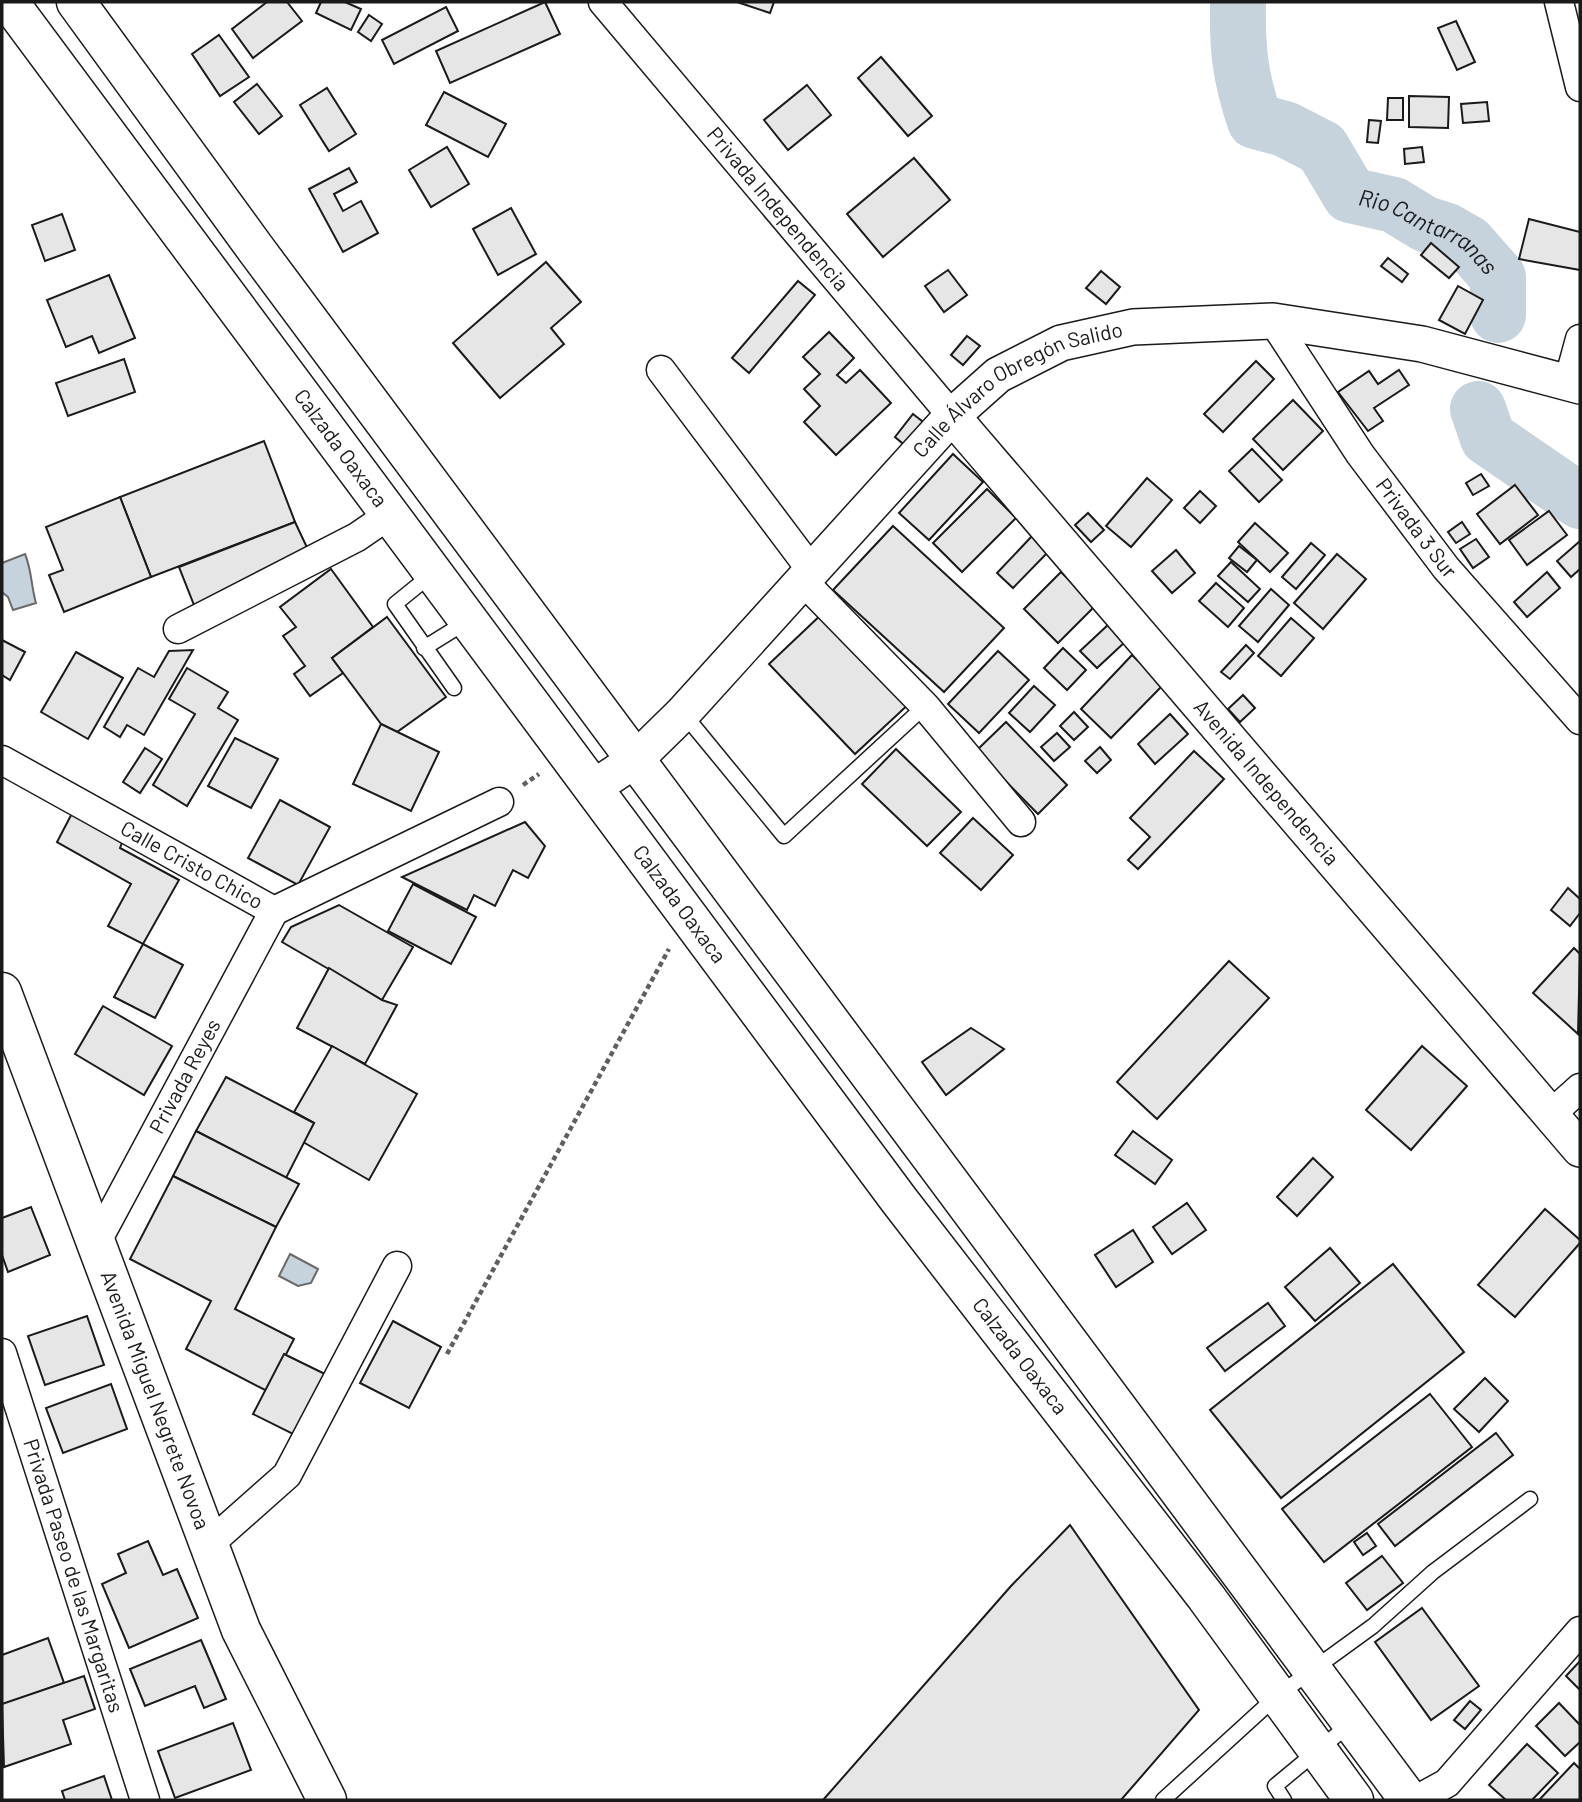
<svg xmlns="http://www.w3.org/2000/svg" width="1582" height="1802" font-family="Barlow,sans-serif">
  <rect width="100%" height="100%" fill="#fff"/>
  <g fill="#c6d2dc" stroke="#6a6a6a" stroke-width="2">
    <path d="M25 554C32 571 31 586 36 603L13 610 8 597 2 592V563Z"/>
    <path d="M290 1254 318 1269 311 1283 298 1286 279 1276Z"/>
  </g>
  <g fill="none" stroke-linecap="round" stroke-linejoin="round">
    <g stroke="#c6d2dc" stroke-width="56">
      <path id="s1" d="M1238 2C1237 48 1240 77 1255 121L1285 129 1322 148 1350 195 1394 205 1425 224 1447 231 1468 243 1498 277V315"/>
      <path d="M1478 409 1488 438 1580 501"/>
    </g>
  </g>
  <g fill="#e6e6e6" stroke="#1a1a1a" stroke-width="2">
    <path d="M267 2H287L302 21 253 58 232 29Z"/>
    <path d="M321 2H345L361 9 351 30 316 13Z"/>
    <path d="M545 2 560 34 450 83 436 51Z"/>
    <path d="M737 2H774L770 13Z"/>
    <path d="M446 7 458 31 394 64 382 40Z"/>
    <path d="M369 15 382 24 371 41 358 32Z"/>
    <path d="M1456 21 1475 62 1457 70 1438 28Z"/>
    <path d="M219 35 249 77 220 96 192 54Z"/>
    <path d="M881 57 932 116 908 136 858 78Z"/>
    <path d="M257 84 282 116 259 134 234 102Z"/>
    <path d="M807 85 831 115 788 150 764 120Z"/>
    <path d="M327 88 356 134 329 151 300 105Z"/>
    <path d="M444 92 506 124 488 157 426 125Z"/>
    <path d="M1409 96 1449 97 1448 128 1409 127Z"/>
    <path d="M1388 98H1403V120H1387Z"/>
    <path d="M1487 102 1489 121 1463 123 1461 104Z"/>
    <path d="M1369 120 1381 121 1378 143 1367 142Z"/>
    <path d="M447 147 469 184 431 207 409 170Z"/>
    <path d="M1422 147 1424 162 1405 164 1404 149Z"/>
    <path d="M914 158 950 200 883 257 847 214Z"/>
    <path d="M349 168 357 182 334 194 343 211 361 201 378 233 343 252 309 189Z"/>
    <path d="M511 208 536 254 498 275 473 229Z"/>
    <path d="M62 214 75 250 45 261 32 225Z"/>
    <path d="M1529 219 1580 232V270L1519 259Z"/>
    <path d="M1431 243 1459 267 1449 278 1421 255Z"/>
    <path d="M1388 258 1408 274 1402 282 1381 266Z"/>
    <path d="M546 262 581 302 551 328 564 344 500 398 453 343Z"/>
    <path d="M948 270 967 295 944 312 925 286Z"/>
    <path d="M1101 271 1120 287 1106 304 1086 288Z"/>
    <path d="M109 275 135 338 99 353 92 336 66 347 47 300Z"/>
    <path d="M798 281 815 295 749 373 732 358Z"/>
    <path d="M1458 286 1483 300 1465 334 1439 320Z"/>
    <path d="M829 332 854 358 837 375 846 383 860 370 891 403 836 455 804 422 820 406 804 389 820 374 803 357Z"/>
    <path d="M967 336 980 346 963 365 951 355Z"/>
    <path d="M124 359 135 392 68 416 56 383Z"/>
    <path d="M1256 361 1274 379 1223 432 1204 414Z"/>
    <path d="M1399 370 1409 385 1374 408 1383 421 1368 431 1338 392 1369 371 1378 384Z"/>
    <path d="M1293 400 1323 431 1283 470 1253 439Z"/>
    <path d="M913 414 927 425 908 448 895 437Z"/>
    <path d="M264 441 295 522 151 577 120 497Z"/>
    <path d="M1252 449 1282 480 1259 502 1229 471Z"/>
    <path d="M953 454 983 482 929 540 899 513Z"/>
    <path d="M1481 474 1489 486 1473 495 1466 483Z"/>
    <path d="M1147 478 1172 500 1131 547 1106 526Z"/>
    <path d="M1515 485 1538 515 1500 544 1477 514Z"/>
    <path d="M987 489 1016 518 962 572 933 543Z"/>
    <path d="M1200 491 1216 506 1200 523 1184 508Z"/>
    <path d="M120 497 151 577 64 612 49 575 63 570 46 527Z"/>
    <path d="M1549 511 1567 535 1527 565 1509 540Z"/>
    <path d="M1088 513 1104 530 1091 542 1075 525Z"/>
    <path d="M295 522 311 556 194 605 179 567Z"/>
    <path d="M1462 522 1470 534 1456 543 1448 532Z"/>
    <path d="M1255 523 1288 553 1270 572 1238 542Z"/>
    <path d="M893 526 1004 628 944 692 833 590Z"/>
    <path d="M1033 535 1050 550 1013 588 997 573Z"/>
    <path d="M1476 539 1489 557 1473 568 1460 549Z"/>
    <path d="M1580 541V569L1571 577 1557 561Z"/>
    <path d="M1311 543 1325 555 1296 589 1282 577Z"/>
    <path d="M1239 546 1257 560 1247 572 1229 558Z"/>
    <path d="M1176 550 1195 573 1172 593 1152 571Z"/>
    <path d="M1337 554 1366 579 1323 629 1294 603Z"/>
    <path d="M1231 562 1260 589 1248 602 1218 576Z"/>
    <path d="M331 569 373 627 332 658 343 673 310 696 294 674 305 666 283 636 296 627 280 607Z"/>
    <path d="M1061 572 1095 606 1058 643 1024 609Z"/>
    <path d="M1547 572 1560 588 1527 617 1514 602Z"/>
    <path d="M1216 583 1244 608 1228 627 1199 601Z"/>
    <path d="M1271 589 1289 605 1258 642 1239 626Z"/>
    <path d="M825 611 912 701 855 754 769 664Z"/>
    <path d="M387 617 446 697 397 732 381 724 332 658Z"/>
    <path d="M1291 618 1314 638 1281 676 1258 656Z"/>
    <path d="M1109 624 1126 641 1097 668 1080 651Z"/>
    <path d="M2 640 25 652 10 680 2 675Z"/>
    <path d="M1246 645 1254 653 1230 679 1221 672Z"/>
    <path d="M1063 648 1086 670 1067 690 1044 668Z"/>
    <path d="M193 650 144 735 127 725 120 737 104 727 138 668 154 677 169 651Z"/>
    <path d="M998 651 1029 680 979 733 948 704Z"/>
    <path d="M76 652 123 678 88 739 41 712Z"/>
    <path d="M1132 655 1163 685 1111 738 1081 709Z"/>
    <path d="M187 668 228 692 218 708 238 720 187 806 153 785 195 714 169 699Z"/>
    <path d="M1034 686 1055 705 1030 732 1009 713Z"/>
    <path d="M1243 695 1255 708 1240 722 1228 709Z"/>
    <path d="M1074 712 1088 727 1074 740 1060 726Z"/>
    <path d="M1170 714 1188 734 1155 764 1138 744Z"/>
    <path d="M1006 722 1067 785 1038 814 976 751Z"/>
    <path d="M381 724 439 752 411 811 353 784Z"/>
    <path d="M1057 733 1070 747 1054 761 1041 747Z"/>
    <path d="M235 738 278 759 251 808 208 786Z"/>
    <path d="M1100 747 1111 760 1097 773 1085 761Z"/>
    <path d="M145 748 162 759 140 793 123 782Z"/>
    <path d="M896 749 961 812 927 846 862 784Z"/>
    <path d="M1194 751 1224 779 1138 869 1128 860 1150 837 1130 818Z"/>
    <path d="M280 800 330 827 298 885 248 858Z"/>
    <path d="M78 802 127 830 120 848 179 880 143 944 108 926 131 884 57 842Z"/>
    <path d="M973 818 1013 855 981 890 940 853Z"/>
    <path d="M525 822 545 846 528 878 513 870 495 906 474 895 467 910 402 877Z"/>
    <path d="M413 884 476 917 451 964 388 931Z"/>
    <path d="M1568 888 1580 899V913L1570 926 1551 910Z"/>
    <path d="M339 905 413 947 382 1000 282 942 291 927Z"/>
    <path d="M143 944 183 965 155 1018 114 997Z"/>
    <path d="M1574 948 1580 954 1578 1034 1533 993Z"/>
    <path d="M1229 961 1269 998 1157 1119 1117 1082Z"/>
    <path d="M329 968 382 1000 397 1005 365 1064 297 1028Z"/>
    <path d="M103 1006 172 1046 144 1095 75 1054Z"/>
    <path d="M971 1028 1004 1049 946 1095 922 1062Z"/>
    <path d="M332 1046 417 1094 369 1180 303 1142 314 1123 294 1112Z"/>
    <path d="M1422 1046 1467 1086 1411 1150 1366 1110Z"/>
    <path d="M226 1077 314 1123 286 1178 196 1131Z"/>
    <path d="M196 1131 299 1184 276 1227 173 1176Z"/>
    <path d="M1133 1131 1172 1160 1155 1184 1115 1155Z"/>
    <path d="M1313 1158 1333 1177 1297 1216 1277 1197Z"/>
    <path d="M173 1176 276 1227 235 1309 294 1339 267 1391 186 1349 211 1301 130 1259Z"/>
    <path d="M1187 1203 1206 1230 1172 1254 1153 1227Z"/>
    <path d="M31 1207 50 1255 8 1272 2 1255V1218Z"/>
    <path d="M1545 1209 1580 1240V1243L1515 1317 1478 1285Z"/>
    <path d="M1133 1230 1153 1262 1116 1287 1095 1255Z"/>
    <path d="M1330 1248 1360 1283 1315 1321 1285 1287Z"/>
    <path d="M1393 1264 1464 1352 1281 1498 1210 1410Z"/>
    <path d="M1268 1303 1285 1326 1225 1371 1207 1348Z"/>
    <path d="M87 1316 104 1365 45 1385 28 1336Z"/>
    <path d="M393 1321 441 1347 409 1408 360 1383Z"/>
    <path d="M284 1354 329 1376 297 1436 253 1414Z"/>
    <path d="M1485 1378 1508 1401 1479 1432 1454 1409Z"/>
    <path d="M111 1384 127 1429 63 1453 46 1408Z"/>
    <path d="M1430 1394 1472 1447 1324 1562 1282 1509Z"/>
    <path d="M1496 1433 1513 1455 1395 1546 1378 1524Z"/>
    <path d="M1070 1525 1199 1710 1121 1800H823L1011 1586Z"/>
    <path d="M1367 1533 1376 1546 1363 1555 1354 1542Z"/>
    <path d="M148 1541 163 1575 177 1569 198 1618 129 1648 102 1584 126 1573 118 1554Z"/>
    <path d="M1382 1556 1403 1583 1367 1610 1346 1583Z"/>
    <path d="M1422 1608 1479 1686 1431 1720 1375 1642Z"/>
    <path d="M48 1638 64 1683 2 1705V1655Z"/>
    <path d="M201 1640 226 1699 204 1708 195 1686 145 1706 130 1669Z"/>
    <path d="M1580 1661V1690L1566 1676Z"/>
    <path d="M84 1676 95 1709 63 1720 71 1744 4 1767 2 1704Z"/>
    <path d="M1470 1701 1481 1710 1465 1729 1454 1720Z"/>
    <path d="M1559 1703 1580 1725V1742L1565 1756 1536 1726Z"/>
    <path d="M233 1723 251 1770 175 1798 158 1751Z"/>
    <path d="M1527 1744 1558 1773 1532 1800H1506L1489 1785Z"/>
    <path d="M1574 1763 1580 1769V1800H1539Z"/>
    <path d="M104 1776 112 1800H65L62 1791Z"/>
  </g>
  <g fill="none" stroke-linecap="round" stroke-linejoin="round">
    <defs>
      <g id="service">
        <path d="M432 574 395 604 454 688"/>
        <path d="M424 648 466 622"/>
        <path d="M683 713 784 836 925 706"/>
        <path d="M1163 1800 1278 1695 1373 1626 1433 1572 1530 1499"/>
        <path d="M1284 1800 1275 1786 1351 1723"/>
      </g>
      <g id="minor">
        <path id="s2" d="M603 2 952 416"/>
        <path d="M1559 2 1580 87"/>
        <path id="s3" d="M1273 321 1360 454 1446 568 1580 720"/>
        <path d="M661 370 812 571"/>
        <path d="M1568 383 1580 339"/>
        <path d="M803 581 925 706 1021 822"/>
        <path d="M178 629 357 537 392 513"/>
        <path id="s4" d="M2 760 274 911 499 802"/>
        <path d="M1551 1114 1580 1088"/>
        <path id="s5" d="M96 1243 274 911"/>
        <path id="s6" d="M2 1353 145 1800"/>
        <path d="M208 1545 287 1475 397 1266"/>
        <path d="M1416 1800 1447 1783 1580 1631"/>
      </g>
      <g id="tertiary">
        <path id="s7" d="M952 416 1580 1149"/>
        <path id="s8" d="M593 788 635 760 683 713 952 416 998 375 1061 343 1133 327 1273 321 1422 344 1580 386"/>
      </g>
      <g id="secondary">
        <path id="s9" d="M2 992 241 1630 327 1800"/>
      </g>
      <g id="primary">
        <path id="s10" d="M9 2 899 1200 1206 1597 1354 1800"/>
        <path d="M76 2 255 248 1409 1800"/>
      </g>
    </defs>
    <use href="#service" stroke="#1a1a1a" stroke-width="17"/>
    <use href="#minor" stroke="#1a1a1a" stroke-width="31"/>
    <use href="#tertiary" stroke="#1a1a1a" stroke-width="38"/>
    <use href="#secondary" stroke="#1a1a1a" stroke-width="41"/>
    <use href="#primary" stroke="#1a1a1a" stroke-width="41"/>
    <g stroke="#5f5f5f" stroke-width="4.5" stroke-dasharray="5 3.5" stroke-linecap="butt">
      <path d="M523 785 539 774"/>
      <path d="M447 1354 669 949"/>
    </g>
    <use href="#service" stroke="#fff" stroke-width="14"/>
    <use href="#minor" stroke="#fff" stroke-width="28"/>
    <use href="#tertiary" stroke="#fff" stroke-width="35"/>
    <use href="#secondary" stroke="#fff" stroke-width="38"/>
    <use href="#primary" stroke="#fff" stroke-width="38"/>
  </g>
  <g text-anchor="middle" stroke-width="5" stroke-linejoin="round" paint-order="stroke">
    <g font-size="21" fill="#1a1a1a" stroke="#fff">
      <text dy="7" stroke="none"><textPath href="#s2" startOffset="271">Privada Independencia</textPath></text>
      <text dy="7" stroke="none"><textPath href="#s8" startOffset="590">Calle Álvaro Obregón Salido</textPath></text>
      <text dy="7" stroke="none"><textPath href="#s10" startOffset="556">Calzada Oaxaca</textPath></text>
      <text dy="7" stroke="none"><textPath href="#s3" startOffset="252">Privada 3 Sur</textPath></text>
      <text dy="7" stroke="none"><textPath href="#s7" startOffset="483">Avenida Independencia</textPath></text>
      <text dy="7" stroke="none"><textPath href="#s4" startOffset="217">Calle Cristo Chico</textPath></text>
      <text dy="7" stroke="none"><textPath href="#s10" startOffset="1124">Calzada Oaxaca</textPath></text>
      <text dy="7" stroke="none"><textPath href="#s5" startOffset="189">Privada Reyes</textPath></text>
      <text dy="7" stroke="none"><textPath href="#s10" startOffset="1690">Calzada Oaxaca</textPath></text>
      <text dy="7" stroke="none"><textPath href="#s9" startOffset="436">Avenida Miguel Negrete Novoa</textPath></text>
      <text dy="7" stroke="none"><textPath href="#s6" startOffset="234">Privada Paseo de las Margaritas</textPath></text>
    </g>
    <g font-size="23" font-style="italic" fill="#1a1a1a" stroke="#fff">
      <text dy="8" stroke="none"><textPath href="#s1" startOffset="336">Rio Cantarranas</textPath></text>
    </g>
  </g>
  <rect width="1582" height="1802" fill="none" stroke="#1a1a1a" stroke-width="7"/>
</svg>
